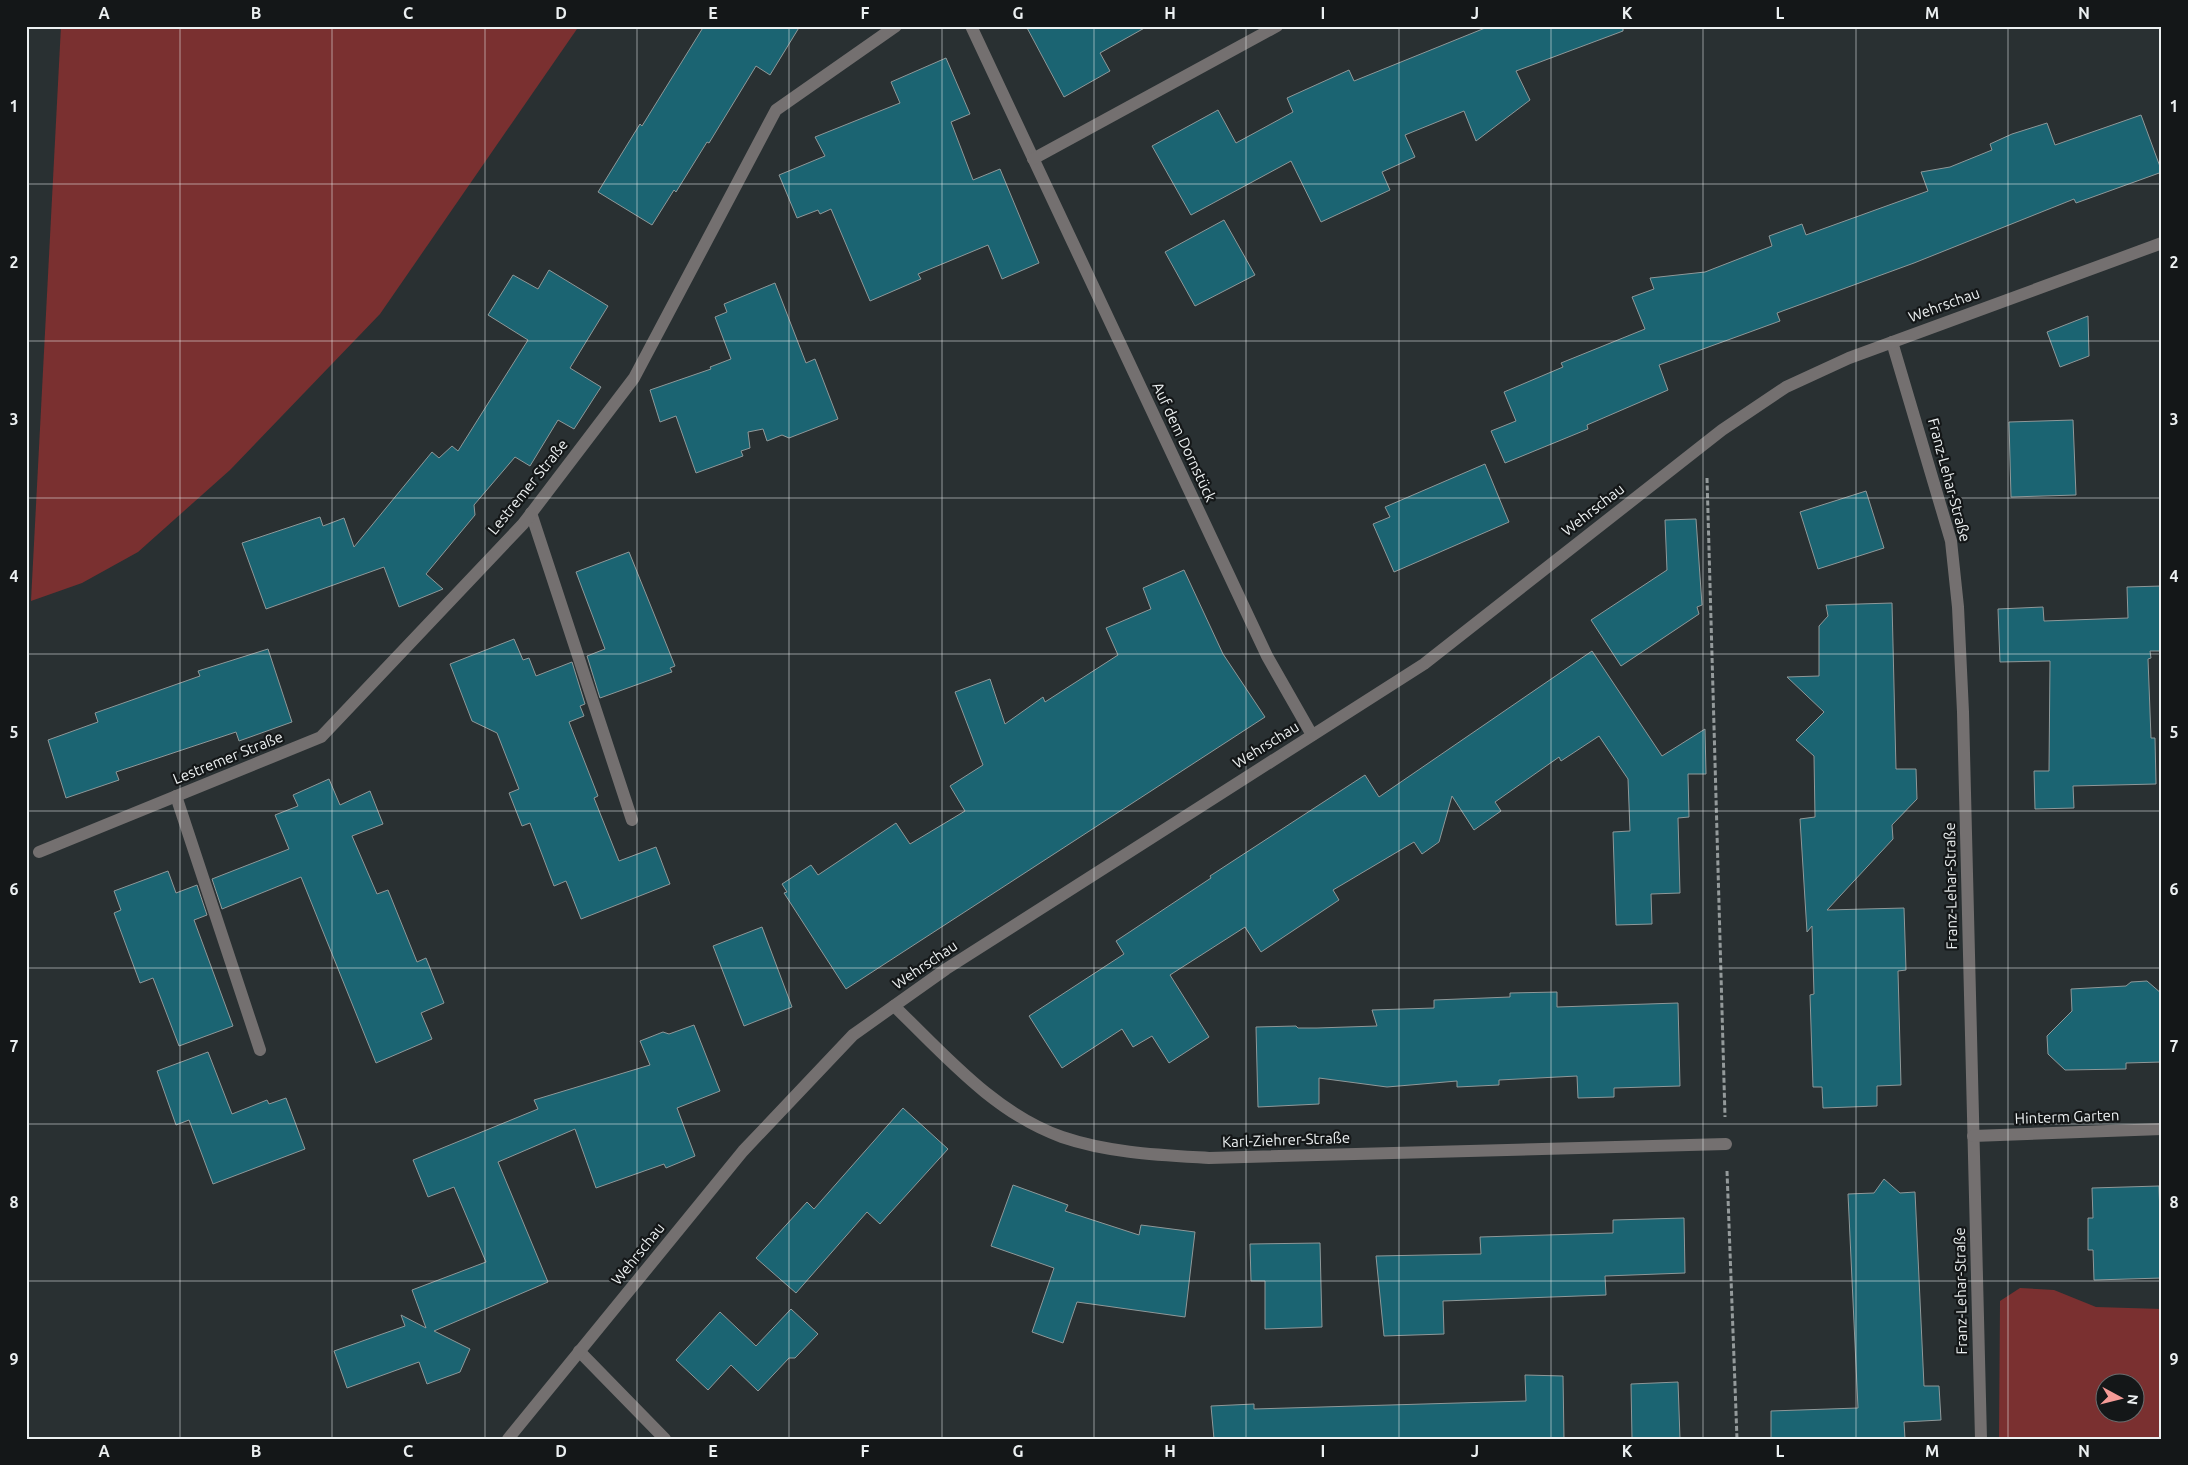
<svg xmlns="http://www.w3.org/2000/svg" width="2188" height="1465" font-family="Ubuntu,sans-serif">
  <rect width="100%" height="100%" fill="#293032"/>
  <g fill="#7a3030" fill-rule="evenodd">
    <path d="M61 26H579L380 314 230 470 138 552 82 583 31 601Z"/>
    <path d="M2020 1288 2054 1290 2096 1307 2162 1309V1439H1999L2000 1301ZM2106 1382H2136V1412H2106Z"/>
  </g>
  <g fill="#1b6472" stroke="#8f9899">
    <path d="M704 26H800L770 75 756 66 709 143 707 142 676 192 674 190 652 225 598 192 640 124 642 126Z"/>
    <path d="M1026 26H1148L1100 53 1110 71 1064 97Z"/>
    <path d="M1490 26H1623V31L1516 71 1530 100 1476 141 1464 111 1405 135 1415 157 1382 172 1390 190 1321 222 1291 161 1191 215 1152 146 1218 110 1236 143 1293 112 1287 98 1349 70 1354 81Z"/>
    <path d="M946 58 970 114 951 122 973 180 1000 169 1039 263 1002 279 988 245 918 274 921 279 870 301 831 209 820 214 818 210 797 218 779 175 825 156 815 137 900 103 891 82Z"/>
    <path d="M2141 115 2162 172 2076 203 2074 199 1914 263 1777 313 1780 321 1659 365 1668 390 1587 425 1588 429 1505 463 1491 431 1516 421 1504 392 1563 367 1561 363 1645 329 1632 297 1654 289 1650 278 1705 272 1772 246 1769 236 1802 224 1806 235 1928 191 1921 172 1950 167 1992 150 1990 144 2012 134 2047 123 2055 145Z"/>
    <path d="M1224 220 1255 275 1195 306 1165 252Z"/>
    <path d="M549 270 608 306 570 368 601 387 574 429 558 420 530 466 515 457 474 505 475 515 426 574 443 589 399 607 384 567 266 609 242 543 320 517 323 526 344 518 354 547 432 452 439 458 452 446 458 451 528 340 488 315 513 275 538 289Z"/>
    <path d="M775 283 806 363 815 359 838 419 789 438 782 435 767 441 763 429 748 432 750 448 741 451 743 456 696 473 676 416 660 422 650 390 711 369 710 367 731 359 715 317 727 312 724 304Z"/>
    <path d="M2088 316 2089 356 2060 367 2047 332Z"/>
    <path d="M2073 420 2076 495 2011 497 2009 422Z"/>
    <path d="M1485 464 1509 522 1394 572 1373 524 1390 517 1385 507Z"/>
    <path d="M1866 491 1884 548 1818 569 1800 512Z"/>
    <path d="M1696 519 1702 605 1697 607 1699 614 1621 666 1591 620 1667 570 1665 520Z"/>
    <path d="M629 552 675 666 670 668 672 672 600 698 587 656 605 649 576 572Z"/>
    <path d="M1184 570 1223 654 1265 717 846 989 784 893 787 892 782 884 811 865 818 875 896 823 910 844 965 811 950 786 983 765 955 692 990 679 1005 724 1043 697 1045 702 1118 655 1106 628 1151 609 1143 588Z"/>
    <path d="M2162 586V651H2150L2151 658 2148 659 2151 738H2155L2156 784 2073 786 2074 808 2035 809 2034 771H2049L2050 661 2000 662 1998 609 2043 607 2044 621 2128 618 2127 587Z"/>
    <path d="M1892 603 1896 769H1916L1917 799 1892 825 1893 839 1827 910 1904 908 1906 970 1898 971 1901 1085 1877 1086V1106L1823 1108 1822 1087H1813L1810 995 1814 994 1812 926 1807 932 1800 819 1815 817 1814 756 1796 740 1824 712 1787 677 1819 676V626L1828 616 1826 605Z"/>
    <path d="M514 639 523 660 529 658 536 676 572 662 585 704 580 706 584 716 569 722 598 796 594 798 619 861 656 847 670 884 581 919 566 881 554 886 530 823 522 826 509 793 519 789 497 733 472 721 450 664Z"/>
    <path d="M268 649 292 722 239 741 236 732 116 772 119 780 66 798 48 740 98 722 95 713 200 676 198 671Z"/>
    <path d="M1592 651 1662 756 1705 729 1706 774H1688L1689 817 1678 818 1680 893 1651 894 1652 924 1616 925 1613 832 1630 831 1628 779 1599 736 1561 761 1559 757 1495 802 1501 811 1474 830 1452 796 1439 842 1422 854 1414 842 1333 890 1339 900 1261 952 1245 927 1170 975 1209 1037 1169 1063 1152 1036 1133 1047 1122 1029 1062 1068 1029 1016 1124 954 1116 941 1211 878 1210 876 1365 775 1379 797Z"/>
    <path d="M329 779 340 805 370 791 383 824 352 836 377 894 388 890 417 962 426 958 444 1003 421 1013 432 1039 376 1063 301 877 222 909 212 879 289 849 275 815 298 806 293 795Z"/>
    <path d="M168 871 176 893 197 885 207 915 194 920 233 1026 179 1046 153 978 140 983 114 913 121 910 114 891Z"/>
    <path d="M762 927 792 1007 744 1026 713 946Z"/>
    <path d="M2147 981 2162 994V1062L2126 1063V1069L2065 1070 2048 1054 2047 1036 2072 1011 2071 989 2126 986 2131 982Z"/>
    <path d="M1557 992V1007L1678 1003 1680 1086 1614 1088V1097L1578 1098 1577 1076 1499 1080V1085L1457 1087V1081L1387 1087 1319 1078V1104L1258 1107 1256 1027 1296 1026 1298 1028H1317L1377 1026 1372 1010 1434 1008V1000L1510 997V993Z"/>
    <path d="M694 1025 720 1091 677 1108 695 1156 666 1168 664 1164 596 1188 575 1129 498 1162 548 1282 434 1331 470 1349 460 1372 427 1384 419 1362 347 1388 334 1351 405 1326 401 1315 426 1328 412 1290 486 1262 454 1187 428 1197 413 1160 538 1109 534 1100 650 1065 640 1041 663 1032 669 1034Z"/>
    <path d="M208 1052 232 1114 267 1100 269 1104 286 1098 305 1149 213 1184 189 1120 176 1125 157 1071Z"/>
    <path d="M903 1108 948 1149 880 1224 867 1212 796 1293 756 1258 807 1202 814 1209Z"/>
    <path d="M1884 1179 1900 1193 1915 1192 1924 1386H1939L1941 1420 1904 1422 1905 1439H1771V1411L1858 1408 1848 1194 1874 1193Z"/>
    <path d="M1013 1185 1068 1205 1065 1211 1139 1235 1141 1225 1195 1232 1185 1317 1077 1302 1063 1343 1032 1332 1054 1268 991 1246Z"/>
    <path d="M2159 1186 2162 1278 2094 1280 2093 1250H2088V1218H2093L2092 1188Z"/>
    <path d="M1684 1218 1685 1273 1605 1276 1606 1295 1443 1301 1444 1334 1384 1336 1376 1256 1481 1254 1480 1237 1613 1233V1220Z"/>
    <path d="M1320 1243 1322 1327 1265 1329V1281H1251L1250 1244Z"/>
    <path d="M791 1309 818 1334 795 1358H789L758 1391 731 1365 708 1390 676 1360 720 1312 756 1346Z"/>
    <path d="M1525 1375 1563 1376 1564 1439H1214L1211 1406 1254 1404V1409L1526 1401Z"/>
    <path d="M1678 1382 1680 1439H1632L1631 1384Z"/>
  </g>
  <g fill="none" stroke-linecap="round" stroke-linejoin="round">
    <g stroke="#949a9b" stroke-width="3" stroke-dasharray="5 2.5" stroke-linecap="butt">
      <path d="M1707 478 1725 1117"/>
      <path d="M1727 1171 1737 1439"/>
    </g>
    <g stroke="#747070" stroke-width="12">
      <path d="M531 513 632 820"/>
      <path d="M176 796 260 1050"/>
    </g>
    <g stroke="#747070" stroke-width="12">
      <path d="M971 26 1267 656 1312 735"/>
      <path d="M1033 159 1277 26"/>
      <path d="M1892 342 1951 541 1958 607 1963 712 1981 1439"/>
      <path d="M39 852 321 737 523 524 634 378 776 110 896 26"/>
      <path d="M894 1006C944 1054 994 1113 1062 1137 1109 1153 1160 1155 1209 1158L1726 1144"/>
      <path d="M1973 1136 2162 1129"/>
      <path d="M579 1351 665 1439"/>
      <path d="M508 1439 743 1151 853 1035 946 969 1424 664 1722 430 1786 387 1849 358 2162 243"/>
    </g>
  </g>
  <path fill="none" stroke="#ecf0f1" stroke-width="1" stroke-opacity="0.55" d="M180 26V1439M332 26V1439M485 26V1439M637 26V1439M789 26V1439M942 26V1439M1094 26V1439M1246 26V1439M1399 26V1439M1551 26V1439M1703 26V1439M1856 26V1439M2008 26V1439M26 184H2162M26 341H2162M26 498H2162M26 654H2162M26 811H2162M26 968H2162M26 1124H2162M26 1281H2162"/>
  <g text-anchor="middle" stroke-width="4.5" stroke-linejoin="round" paint-order="stroke">
    <g font-size="15" fill="#ecf0f1" stroke="#141718">
      <text transform="translate(1944 305) rotate(-20)" y="5">Wehrschau</text>
      <text transform="translate(1184 442) rotate(65)" y="5">Auf dem Dornstück</text>
      <text transform="translate(1949 480) rotate(75)" y="5">Franz-Lehar-Straße</text>
      <text transform="translate(528 487) rotate(-51)" y="5">Lestremer Straße</text>
      <text transform="translate(1593 510) rotate(-38)" y="5">Wehrschau</text>
      <text transform="translate(1266 745) rotate(-32)" y="5">Wehrschau</text>
      <text transform="translate(228 758) rotate(-22)" y="5">Lestremer Straße</text>
      <text transform="translate(1951 886) rotate(-91)" y="5">Franz-Lehar-Straße</text>
      <text transform="translate(925 965) rotate(-34)" y="5">Wehrschau</text>
      <text transform="translate(2067 1117) rotate(-2)" y="5">Hinterm Garten</text>
      <text transform="translate(1286 1140) rotate(-2)" y="5">Karl-Ziehrer-Straße</text>
      <text transform="translate(638 1254) rotate(-51)" y="5">Wehrschau</text>
      <text transform="translate(1961 1291) rotate(-91)" y="5">Franz-Lehar-Straße</text>
    </g>
  </g>
  <rect width="2188" height="1465" fill="none" stroke="#141718" stroke-width="55"/>
  <g transform="translate(2120 1398) rotate(97)"><circle r="24" fill="#141718" stroke="#6a6e6f"/>
  <path d="M0-4L9 19L0 12L-9 19Z" fill="#f59b97"/>
  <text y="-8" font-size="14" font-weight="bold" text-anchor="middle" fill="#ecf0f1">N</text>
  </g>
  <rect x="28" y="28" width="2132" height="1410" fill="none" stroke="#ecf0f1" stroke-width="2"/>
  <g font-size="16" text-anchor="middle" font-weight="bold" fill="#ecf0f1">
    <text x="104" y="19">A</text>
    <text x="256" y="19">B</text>
    <text x="408" y="19">C</text>
    <text x="561" y="19">D</text>
    <text x="713" y="19">E</text>
    <text x="865" y="19">F</text>
    <text x="1018" y="19">G</text>
    <text x="1170" y="19">H</text>
    <text x="1323" y="19">I</text>
    <text x="1475" y="19">J</text>
    <text x="1627" y="19">K</text>
    <text x="1780" y="19">L</text>
    <text x="1932" y="19">M</text>
    <text x="2084" y="19">N</text>
    <text x="14" y="112">1</text>
    <text x="2174" y="112">1</text>
    <text x="14" y="268">2</text>
    <text x="2174" y="268">2</text>
    <text x="14" y="425">3</text>
    <text x="2174" y="425">3</text>
    <text x="14" y="582">4</text>
    <text x="2174" y="582">4</text>
    <text x="14" y="738">5</text>
    <text x="2174" y="738">5</text>
    <text x="14" y="895">6</text>
    <text x="2174" y="895">6</text>
    <text x="14" y="1052">7</text>
    <text x="2174" y="1052">7</text>
    <text x="14" y="1208">8</text>
    <text x="2174" y="1208">8</text>
    <text x="14" y="1365">9</text>
    <text x="2174" y="1365">9</text>
    <text x="104" y="1457">A</text>
    <text x="256" y="1457">B</text>
    <text x="408" y="1457">C</text>
    <text x="561" y="1457">D</text>
    <text x="713" y="1457">E</text>
    <text x="865" y="1457">F</text>
    <text x="1018" y="1457">G</text>
    <text x="1170" y="1457">H</text>
    <text x="1323" y="1457">I</text>
    <text x="1475" y="1457">J</text>
    <text x="1627" y="1457">K</text>
    <text x="1780" y="1457">L</text>
    <text x="1932" y="1457">M</text>
    <text x="2084" y="1457">N</text>
  </g>
</svg>
